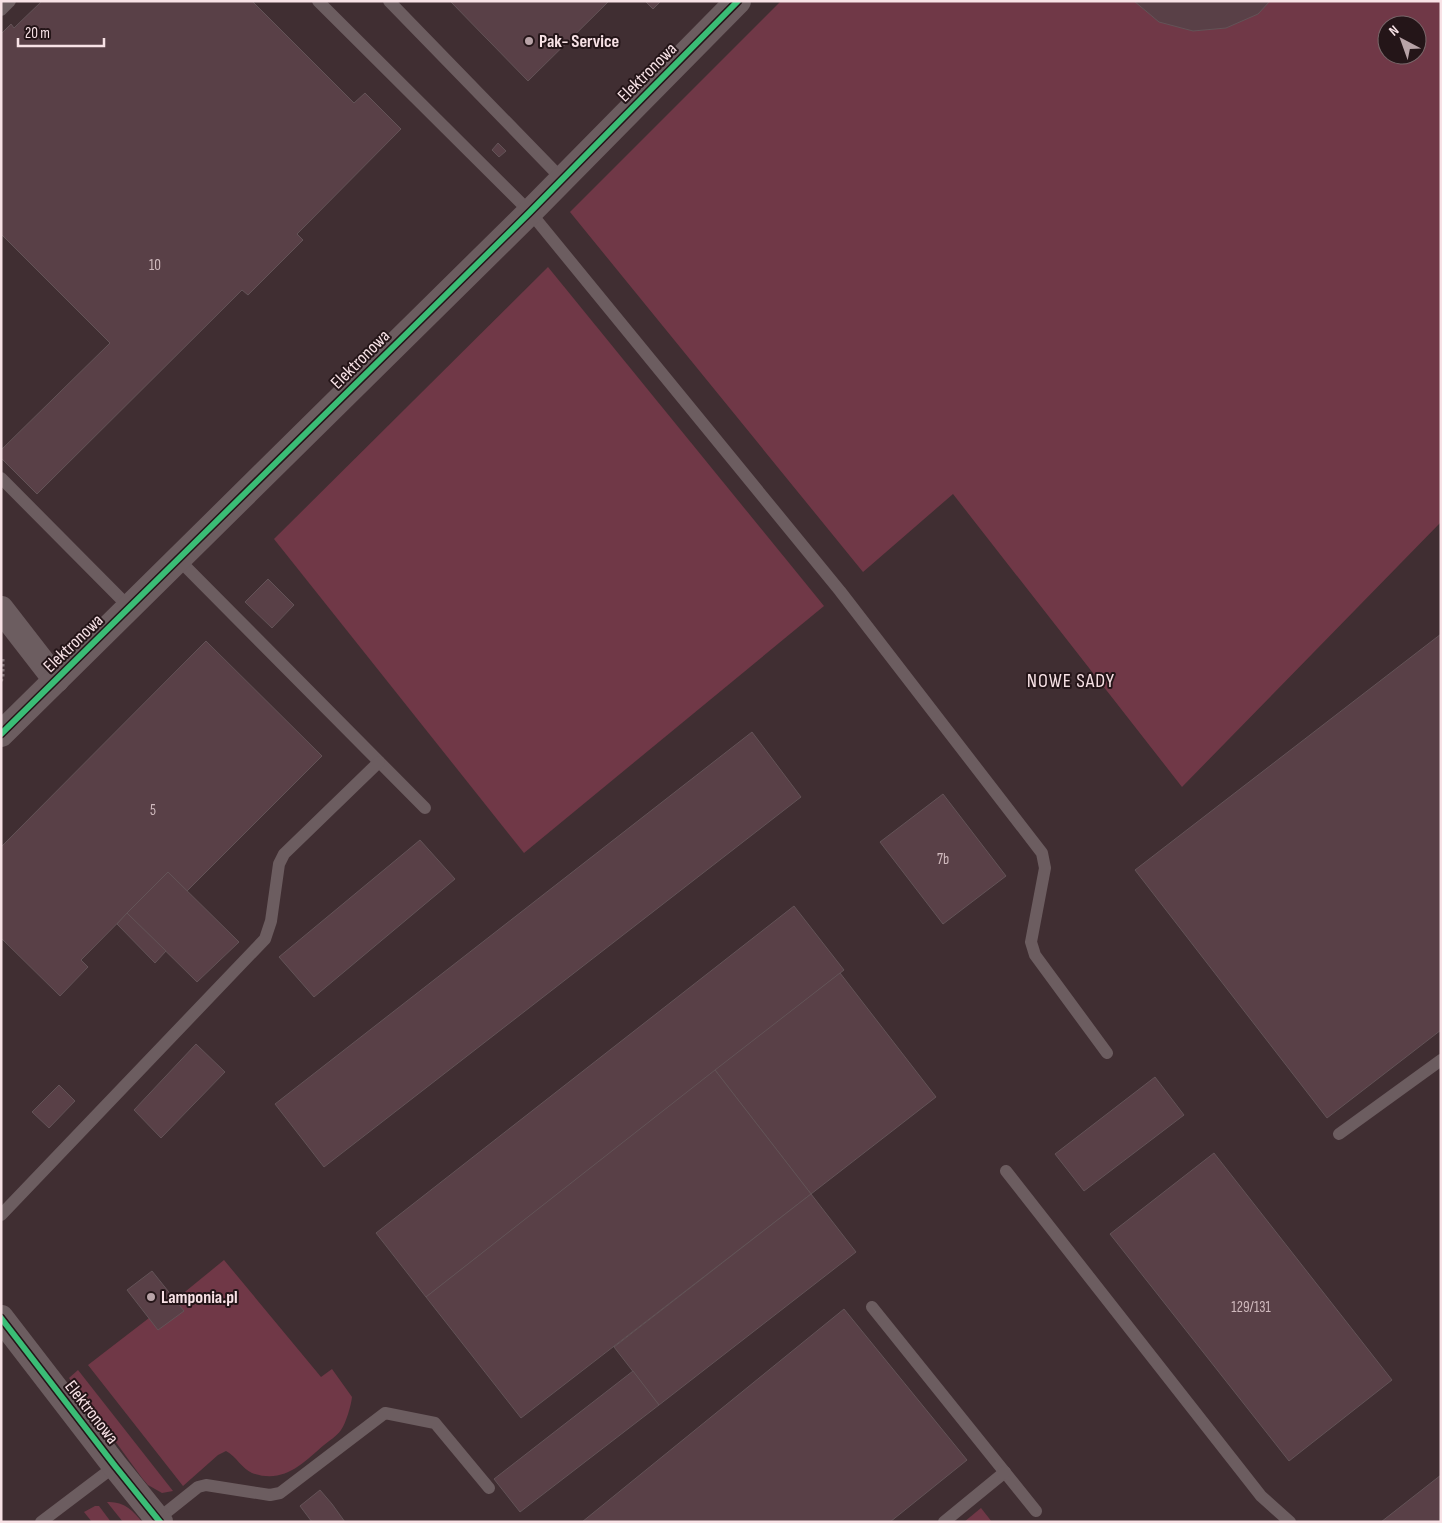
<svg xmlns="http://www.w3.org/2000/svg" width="1442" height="1523" font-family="'Sofia Sans Condensed',sans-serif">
  <rect width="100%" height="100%" fill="#402e32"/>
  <g fill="#703847" fill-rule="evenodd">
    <path d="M781 1H1441V522L1182 787 953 494 863 572 570 212ZM1387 25H1417V55H1387Z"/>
    <path d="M548 267 824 606 524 853 274 539Z"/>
    <path d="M224 1260 321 1377 332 1369 352 1397C351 1406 346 1423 341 1430 337 1436 329 1441 324 1445 302 1464 284 1484 252 1473 242 1469 236 1456 226 1451L218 1455 183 1486 88 1365 149 1318 184 1311 175 1300Z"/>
    <path d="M78 1370 173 1491 162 1493 148 1485 142 1478 69 1378Z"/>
    <path d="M107 1502C123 1501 133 1510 142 1522H123Z"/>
    <path d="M95 1506H99L111 1522H92L84 1512Z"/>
    <path d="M981 1508 992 1522H964Z"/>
  </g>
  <g fill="#594047" stroke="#635357">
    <path d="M42 1H252L354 103 365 93 401 129 297 234 303 240 248 295 242 290 37 494 1 458V450L110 343 1 234V34L11 24 14 28Z"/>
    <path d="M450 1H609L528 81Z"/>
    <path d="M645 1H661L653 9Z"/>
    <path d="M1134 1H1270L1258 14 1226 28 1193 31 1159 22Z"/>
    <path d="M498 143 506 151 499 157 492 150Z"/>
    <path d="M268 579 294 605 272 628 245 602Z"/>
    <path d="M1441 634V1030L1327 1118 1135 870Z"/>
    <path d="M206 641 322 756 187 891 168 872 81 960 88 967 60 996 1 938V847Z"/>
    <path d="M752 732 801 797 324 1167 275 1104Z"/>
    <path d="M943 794 1006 876 943 924 880 842Z"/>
    <path d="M420 840 455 879 314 997 279 957Z"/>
    <path d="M168 872 239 942 197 982 127 913Z"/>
    <path d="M794 906 844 970 426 1297 376 1233Z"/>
    <path d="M127 913 166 951 155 963 117 924Z"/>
    <path d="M840 973 936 1097 811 1194 715 1070Z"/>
    <path d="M196 1044 225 1072 161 1138 134 1110Z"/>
    <path d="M715 1070 811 1194 521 1418 426 1297Z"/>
    <path d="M1155 1077 1184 1115 1084 1191 1055 1154Z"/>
    <path d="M59 1085 75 1101 49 1128 32 1112Z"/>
    <path d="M1214 1153 1392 1380 1289 1461 1110 1234Z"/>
    <path d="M811 1194 856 1252 659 1405 614 1347Z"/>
    <path d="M152 1271 184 1311 158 1330 127 1290Z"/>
    <path d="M844 1309 967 1460 890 1522H582Z"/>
    <path d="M633 1371 659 1405 520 1512 494 1479Z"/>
    <path d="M1441 1475 1440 1522H1381Z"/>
    <path d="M320 1490 332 1504 345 1522H312L300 1506Z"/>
  </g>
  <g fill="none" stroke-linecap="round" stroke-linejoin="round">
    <path stroke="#786a6e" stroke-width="3" stroke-dasharray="2.5 2.5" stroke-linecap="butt" d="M1 681 3 678V657"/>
    <g stroke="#6c5d60" stroke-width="12">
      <path d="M318 1 530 212 840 591 1042 853 1045 868 1031 942 1035 955 1107 1053"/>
      <path d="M389 1 562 179"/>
      <path d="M1 10 10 1"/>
      <path d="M1 478 130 608"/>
      <path d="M179 560 425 808"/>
      <path d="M1339 1134 1441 1060"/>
      <path d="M1006 1171 1261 1496 1290 1522"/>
      <path d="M1 1215 265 939 271 921 279 864 284 854 379 762"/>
      <path d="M872 1307 1036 1511"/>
      <path d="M158 1519 198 1487 206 1485 270 1495 280 1493 385 1413 435 1423 489 1488"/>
      <path d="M41 1522 115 1466"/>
      <path d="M944 1522 1005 1472"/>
    </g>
    <g stroke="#6c5d60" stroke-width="26">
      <path d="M1 609 56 680"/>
      <path d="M1 734 530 212 738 1"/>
      <path d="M1 1318 115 1466 160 1522"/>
    </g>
    <defs>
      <g id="cycleway">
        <path d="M1 734 530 212 738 1"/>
        <path d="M1 1318 115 1466 160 1522"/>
      </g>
    </defs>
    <use href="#cycleway" stroke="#241518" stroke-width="9"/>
    <use href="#cycleway" stroke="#3abd76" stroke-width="6"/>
  </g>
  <g fill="#b8a3a7" stroke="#241518" stroke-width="2">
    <circle cx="529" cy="41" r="5"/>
    <circle cx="151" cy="1297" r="5"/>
  </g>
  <g text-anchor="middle" stroke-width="4" stroke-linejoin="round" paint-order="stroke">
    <g font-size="15" fill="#d0babe">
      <text x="155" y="270">10</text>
      <text x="153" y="815">5</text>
      <text x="943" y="864">7b</text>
      <text x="1251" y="1312">129/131</text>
    </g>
    <g font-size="18" font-weight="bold" fill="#f8e2e6" stroke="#241518" text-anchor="start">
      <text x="539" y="47">Pak- Service</text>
      <text x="161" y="1303">Lamponia.pl</text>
    </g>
    <g font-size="18" fill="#f8e2e6" stroke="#241518">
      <text transform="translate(647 72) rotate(-45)" y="6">Elektronowa</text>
      <text transform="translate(360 359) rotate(-45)" y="6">Elektronowa</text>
      <text transform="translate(73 643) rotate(-44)" y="6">Elektronowa</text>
      <text transform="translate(92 1412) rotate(52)" y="6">Elektronowa</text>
    </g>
    <g font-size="20" letter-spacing="1" fill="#f8e2e6" stroke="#241518">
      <text x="1071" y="687">NOWE SADY</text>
    </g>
  </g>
  <rect width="1442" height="1523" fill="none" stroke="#f8e2e6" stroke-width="5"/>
  <g transform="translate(1402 40) rotate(319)"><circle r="24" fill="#241518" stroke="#79676a"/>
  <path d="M0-4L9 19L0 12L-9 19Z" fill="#b8a3a7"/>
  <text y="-8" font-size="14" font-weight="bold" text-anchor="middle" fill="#f8e2e6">N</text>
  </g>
  <path d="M18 38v8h86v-8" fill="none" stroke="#f8e2e6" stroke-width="2.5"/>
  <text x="25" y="38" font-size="15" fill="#f8e2e6" stroke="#241518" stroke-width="4" paint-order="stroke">20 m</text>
</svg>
